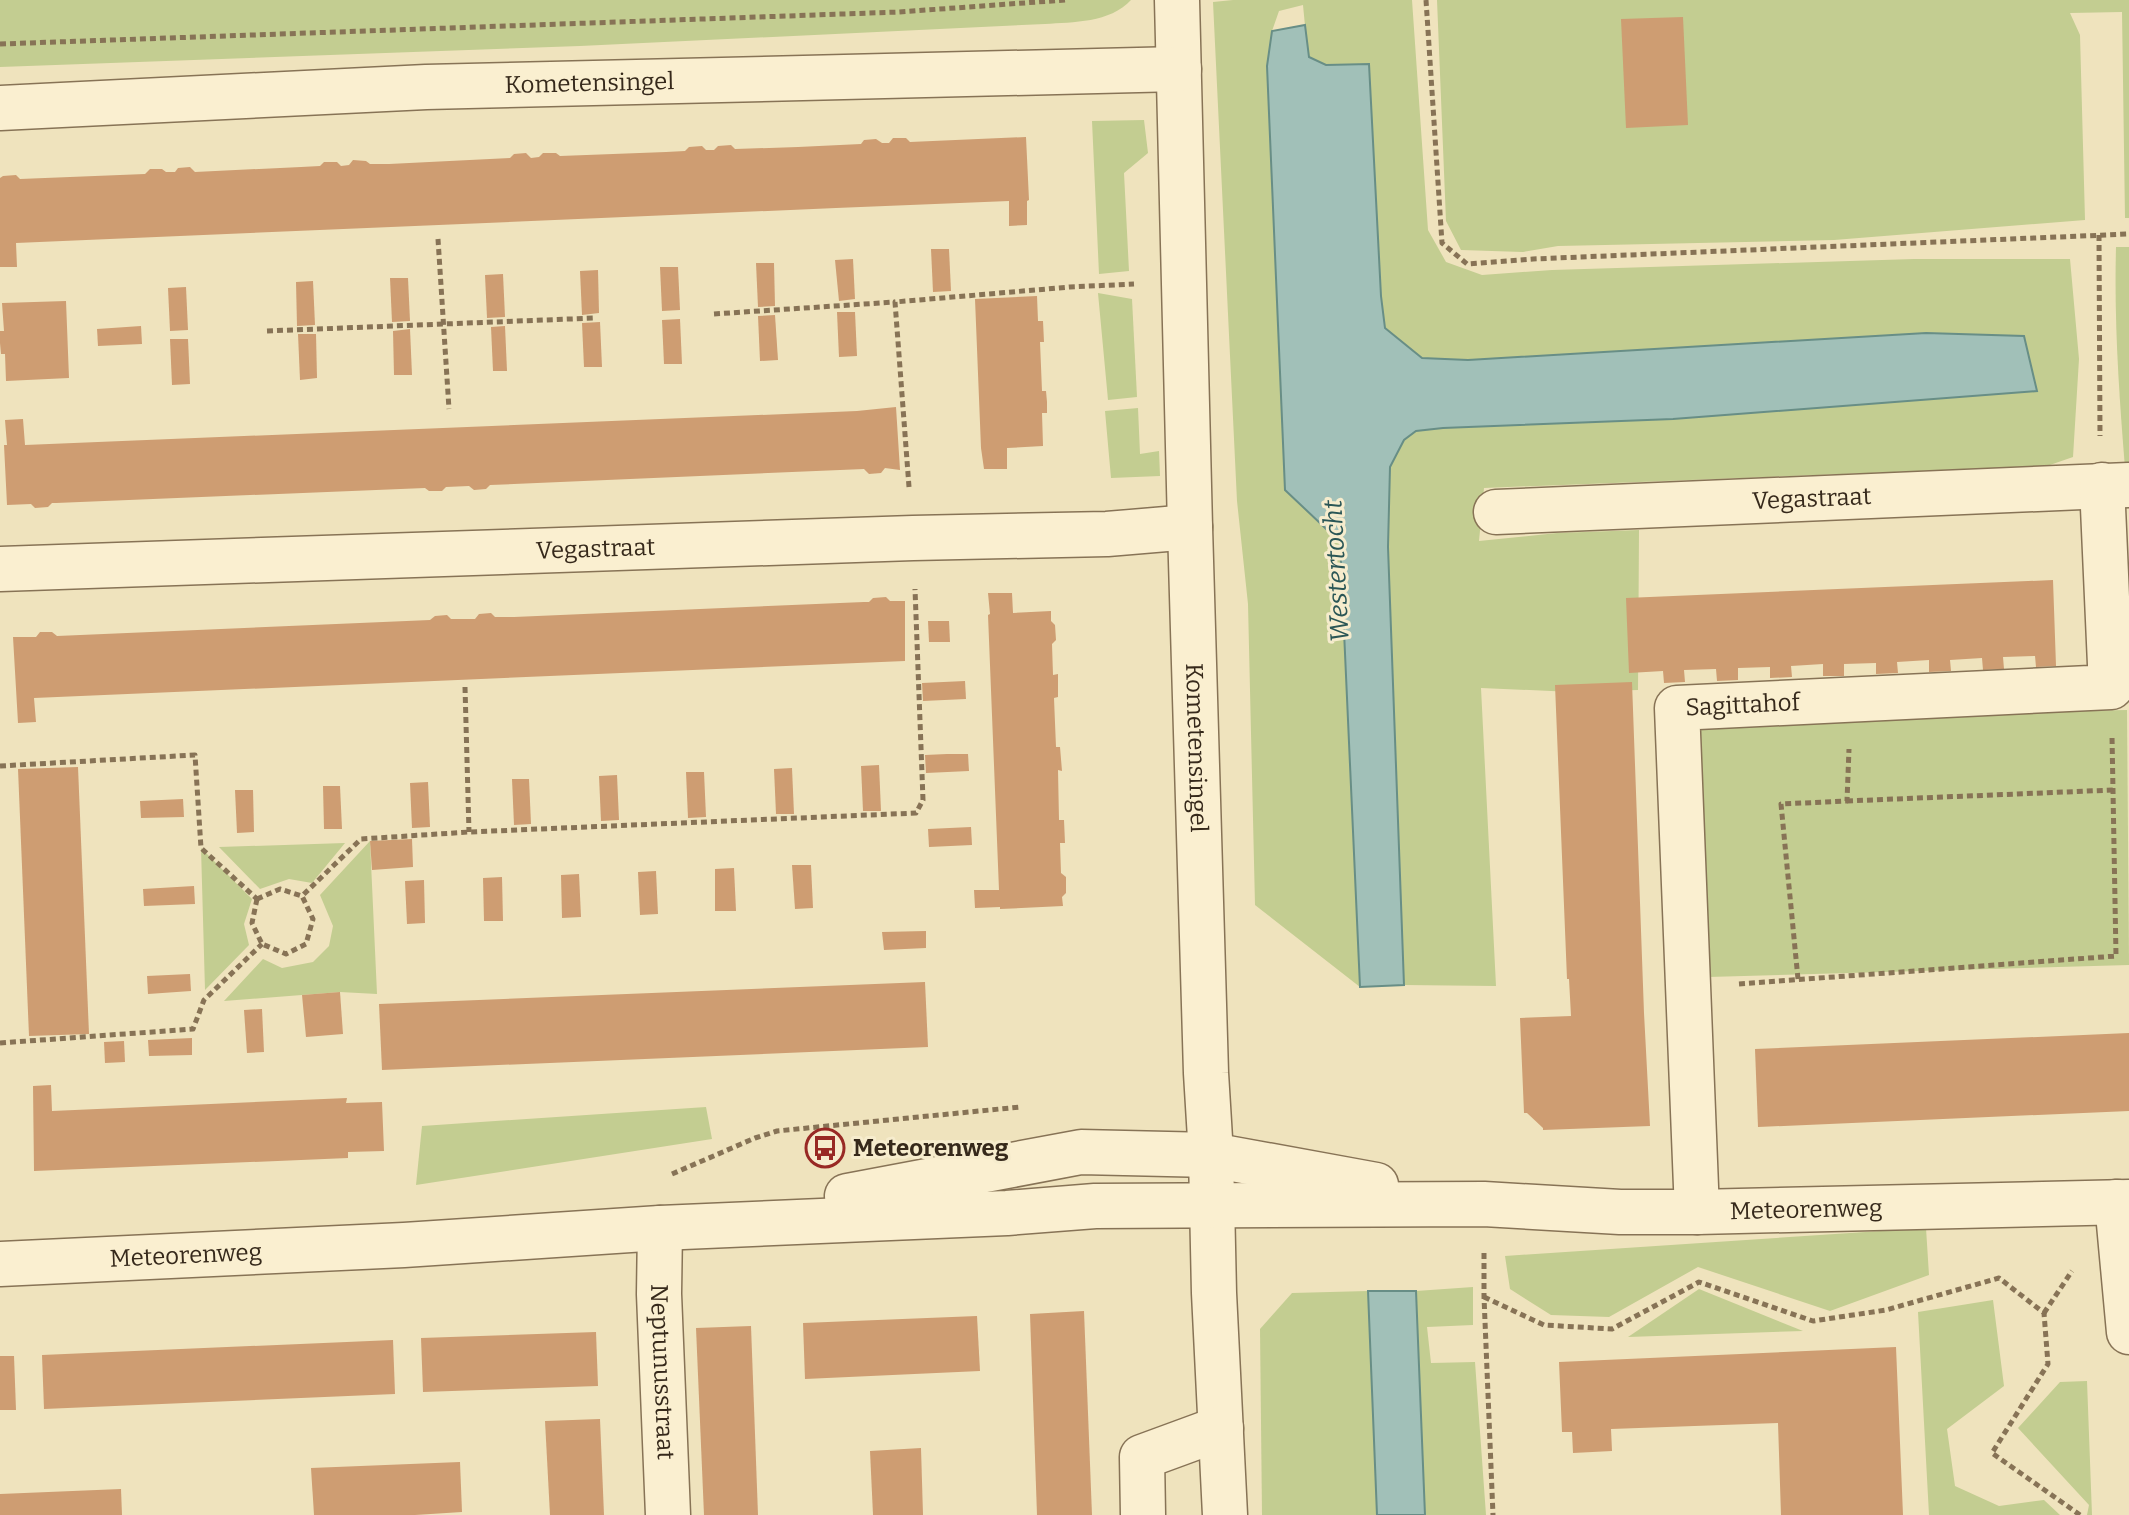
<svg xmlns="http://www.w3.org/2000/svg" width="2129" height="1515" font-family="Bitter,serif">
  <rect width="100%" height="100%" fill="#efe3bd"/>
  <g fill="#c3cd91">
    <path d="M0 0H1131C1110 23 1073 22 1045 24L580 46 0 67Z"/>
    <path d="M1233 0H1412L1428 230 1446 262 1482 275 1552 270 1914 259H2070L2079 359 2073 457 2047 466 1484 488 1479 541 1557 533 1639 530 1638 690 1573 692 1481 688 1496 986 1404 985 1388 547 1390 467 1404 440 1416 431 1443 428 1673 419 2037 391 2024 337 1926 333 1468 360 1422 358 1385 328 1381 296 1369 64 1326 65 1308 57 1303 5 1279 11 1272 31 1267 66 1285 490 1340 542 1360 987 1255 905 1248 604 1237 501 1213 2Z"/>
    <path d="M1437 0H2129V218H2125L2122 12 2070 13 2080 35 2085 220 1834 240 1558 246 1523 252 1461 250 1446 221Z"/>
    <path d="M1144 120 1148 153 1124 173 1129 271 1099 274 1092 121Z"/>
    <path d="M2116 247H2129V468H2125C2119 394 2114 322 2116 247Z"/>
    <path d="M1098 293 1132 299 1137 397 1108 400Z"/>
    <path d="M1138 408 1140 454 1159 451 1160 476 1111 478 1105 411Z"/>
    <path d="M2127 710 2129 965 1708 977 1695 718Z"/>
    <path d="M370 841 377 994 340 992 224 1001 263 959 282 968 313 962 329 946 333 926 320 895Z"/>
    <path d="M345 843 312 883 289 879 260 889 219 847Z"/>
    <path d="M201 848 252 899 244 924 249 945 205 990Z"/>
    <path d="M706 1107 712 1139 416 1185 422 1126Z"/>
    <path d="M1926 1228 1929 1275 1830 1311 1698 1267 1609 1317 1551 1315 1510 1289 1505 1256Z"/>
    <path d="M1473 1287V1325L1427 1327 1431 1363 1475 1362 1486 1515H1423L1416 1291Z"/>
    <path d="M1699 1289 1803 1331 1628 1337Z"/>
    <path d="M1368 1291 1377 1515H1262L1260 1329 1292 1293Z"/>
    <path d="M1993 1300 2004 1386 1947 1429 1955 1486 1999 1506 2044 1500 2060 1515H1929L1918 1312Z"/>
    <path d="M2087 1381 2092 1515H2087L2089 1505 2018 1428 2060 1382Z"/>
  </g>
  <g fill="#a1c0b8" stroke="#688e86" stroke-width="2">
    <path d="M1305 25 1309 57 1326 65 1369 64 1381 296 1385 328 1422 358 1468 360 1926 333 2024 336 2037 391 1673 419 1443 428 1416 431 1404 440 1390 467 1388 547 1404 985 1360 987 1340 542 1285 490 1267 66 1272 31Z"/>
    <path d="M1368 1291H1416L1425 1515H1377Z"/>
  </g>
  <g fill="#ce9d72">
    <path d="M1683 17 1688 125 1626 128 1621 19Z"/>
    <path d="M1026 137 1029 200 1027 201V225L1009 226V201L836 208 16 243 17 267H0V178L3 176 16 175 20 179 145 174 150 169H162L166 172H175L178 168 190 167 195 172 301 167 320 166 324 162H337L341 166 349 165 353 160 366 161 370 164H389L510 158 514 154 526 153 531 158 539 157 543 153H556L560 156 666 152 685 151 689 147 702 146 706 150H714L718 146 731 145 735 149 798 147 861 144 864 140 876 139 882 143H889L893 138H906L910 142Z"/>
    <path d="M931 249H949L951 291 933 292Z"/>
    <path d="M853 259 855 299 839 301 835 260Z"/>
    <path d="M756 263H774L775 306 758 307Z"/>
    <path d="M660 267H678L680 310 662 311Z"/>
    <path d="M598 270 599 313 582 315 580 271Z"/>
    <path d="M503 274 505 317 487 318 485 275Z"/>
    <path d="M390 278H408L410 321 392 322Z"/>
    <path d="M313 281 315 325 297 326 296 282Z"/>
    <path d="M186 287 188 330 170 331 168 288Z"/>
    <path d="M1037 296 1038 321H1043L1044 342H1040L1042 391H1046L1047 402V413H1042L1043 446 1007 448V469H984L981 448 975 299Z"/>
    <path d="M66 301 69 378 6 381 5 354H1L0 343V331H4L2 303Z"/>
    <path d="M837 312H855L857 356 839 357Z"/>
    <path d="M775 315 778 360 760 361 758 316Z"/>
    <path d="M680 319 682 364H664L662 320Z"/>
    <path d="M600 322 602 367H584L582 323Z"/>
    <path d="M141 326 142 344 98 346 97 329Z"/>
    <path d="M505 326 507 371H493L491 327Z"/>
    <path d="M410 329 412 375H394L393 331Z"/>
    <path d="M298 334H316L317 378 300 380Z"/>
    <path d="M170 339H188L190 384 172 385Z"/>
    <path d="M896 407 900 470 885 468 881 473 869 474 864 469 490 485 486 489 474 490 469 486 446 487 442 491H429L425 488 56 503H52L48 507 35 508 31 504 7 505 4 445H7L5 420 23 419 25 445 857 411Z"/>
    <path d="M2053 580 2056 666 2036 667 2035 656 2003 657 2004 669 1983 670 1982 658 1950 660 1951 671 1929 672V660L1897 662 1898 673 1876 674V663L1844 664V676H1823V664L1791 666 1792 677 1770 678V667L1738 668V680L1717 681 1716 669 1684 670 1685 682 1664 683 1663 671 1629 673 1626 598Z"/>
    <path d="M988 593H1012L1013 613 1051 611V621L1055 625 1056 640 1052 644 1053 675 1058 674V697L1054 698 1055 723 1056 747H1060L1062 771 1058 770 1059 820H1064L1065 843H1060L1061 873 1066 877V893L1062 897 1063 906 1000 909V907L975 908 974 890H999L988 615 990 614Z"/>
    <path d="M886 597 890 601H905V661L34 698 36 722 18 723 13 637H36L40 632H52L57 636 430 620 435 616 447 615 451 619H475L479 614 491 613 495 617H514L864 602H869L873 598Z"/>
    <path d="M928 621H949L950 642H929Z"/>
    <path d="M965 681 966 699 923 701 922 683Z"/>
    <path d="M1632 682 1644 1013 1650 1126 1543 1130V1128L1527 1113H1524L1520 1018 1571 1016 1569 979H1567L1555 685Z"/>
    <path d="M947 754H968L969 771 926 773 925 755Z"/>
    <path d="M879 765 881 811H863L861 766Z"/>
    <path d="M78 767 89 1034 29 1036 18 769Z"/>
    <path d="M792 768 794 814H776L774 769Z"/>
    <path d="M686 772H704L706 817 688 818Z"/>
    <path d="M617 775 619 820 601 821 599 776Z"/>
    <path d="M512 779H529L531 824 514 825Z"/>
    <path d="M428 782 430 827 412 828 410 783Z"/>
    <path d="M323 786H340L342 829H324Z"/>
    <path d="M235 790H253L254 832 237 833Z"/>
    <path d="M183 799 184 817 141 818 140 801Z"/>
    <path d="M971 827 972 845 929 847 928 829Z"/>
    <path d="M412 839 413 867 372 870 370 841Z"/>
    <path d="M792 865H811L813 908 795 909Z"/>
    <path d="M734 868 736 911H715V869Z"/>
    <path d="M656 871 658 914 640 915 638 872Z"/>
    <path d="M579 874 581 917 562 918 561 875Z"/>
    <path d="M502 877 503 921H484L483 878Z"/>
    <path d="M424 880 425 923 407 924 405 881Z"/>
    <path d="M194 886 195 904 144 906 143 889Z"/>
    <path d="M926 931V948L884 950 882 932Z"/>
    <path d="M190 974 191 991 148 994 147 976Z"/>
    <path d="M925 982 928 1047 382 1070 379 1004Z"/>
    <path d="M340 992 343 1034 306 1037 302 995Z"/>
    <path d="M262 1009 264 1052 247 1053 244 1010Z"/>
    <path d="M2129 1033V1111L1758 1127 1755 1049Z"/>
    <path d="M192 1038V1055L149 1056 148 1040Z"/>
    <path d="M124 1041 125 1062 105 1063 104 1042Z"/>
    <path d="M51 1085 52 1111 347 1098 346 1103 382 1102 384 1151 348 1152V1158L34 1171 33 1086Z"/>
    <path d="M1084 1311 1092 1515H1037L1030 1314Z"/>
    <path d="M977 1316 980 1371 805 1379 803 1323Z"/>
    <path d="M751 1326 758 1515H704L696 1328Z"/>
    <path d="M596 1332 598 1386 423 1392 421 1338Z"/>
    <path d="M393 1340 395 1394 44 1409 42 1355Z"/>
    <path d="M1896 1347 1903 1515H1781L1778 1423 1611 1429 1612 1451 1573 1453 1572 1432H1562L1559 1362Z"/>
    <path d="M0 1356H14L16 1410H0Z"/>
    <path d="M600 1419 604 1515H550L545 1421Z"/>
    <path d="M921 1448 923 1515H873L870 1451Z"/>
    <path d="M460 1462 462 1512 415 1515H314L311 1468Z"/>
    <path d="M121 1489 122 1515H0V1494Z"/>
  </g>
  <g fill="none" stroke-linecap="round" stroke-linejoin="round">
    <defs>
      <g id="minor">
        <path id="s1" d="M1177 0 1190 527 1206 1073 1211 1155 1214 1293 1225 1515"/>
        <path id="s2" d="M0 108 426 87 1179 69"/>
        <path id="s3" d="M1496 512 2129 485"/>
        <path id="s4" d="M0 569 913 538 1107 534 1190 527"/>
        <path d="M847 1196 1081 1152 1211 1155 1376 1185"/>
        <path d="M2117 1202 2129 1332"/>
        <path id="s5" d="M1697 1212 1677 708 2111 687 2102 485"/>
        <path id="s6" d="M660 1228 659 1294 668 1515"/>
        <path id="s7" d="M0 1264 404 1245 660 1228 1007 1213 1095 1206 1484 1204 1620 1212H1697L2129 1202"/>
        <path d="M1143 1515 1142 1457 1221 1428"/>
      </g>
    </defs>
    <use href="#minor" stroke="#877356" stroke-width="47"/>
    <g stroke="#877356" stroke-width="5" stroke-dasharray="6 4" stroke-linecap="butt">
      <path d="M1426 0 1442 243 1467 264 1533 259 2129 234"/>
      <path d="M0 44 899 12 1065 0"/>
      <path d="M2099 235 2100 436"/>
      <path d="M438 239 449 409"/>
      <path d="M714 314 895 302"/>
      <path d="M267 331 595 318"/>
      <path d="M909 487 895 302 1070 287 1134 284"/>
      <path d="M465 687 469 832"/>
      <path d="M0 766 195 755 201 848 257 899"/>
      <path d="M1847 801 2113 790"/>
      <path d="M257 899 252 923 262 944 286 954 306 944 313 919 302 896 361 839 469 832 916 813 923 800 915 589"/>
      <path d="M257 899 280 889 302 896"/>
      <path d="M1798 979 1781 804 1847 801 1849 749"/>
      <path d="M1739 984 2116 956 2112 736"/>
      <path d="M0 1043 193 1029 204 1000 262 944"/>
      <path d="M672 1174 755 1138 777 1131 1020 1107"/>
      <path d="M1484 1253V1297L1493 1515"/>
      <path d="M1484 1297 1544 1325 1612 1329 1699 1282 1813 1321 1886 1310 1999 1278 2044 1313 2048 1364 1992 1453 2080 1515"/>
      <path d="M2044 1313 2072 1271"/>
    </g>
    <use href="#minor" stroke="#faefd0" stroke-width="44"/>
  </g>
  <defs>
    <symbol id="bus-ring" viewBox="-11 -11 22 22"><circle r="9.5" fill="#f6eccd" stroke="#982924" stroke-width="1.5"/><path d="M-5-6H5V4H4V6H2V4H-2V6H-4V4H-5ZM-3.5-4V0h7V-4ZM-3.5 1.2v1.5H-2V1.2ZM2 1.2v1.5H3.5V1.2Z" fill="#982924"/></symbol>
  </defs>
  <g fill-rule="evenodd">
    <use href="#bus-ring" x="803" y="1126" width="44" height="44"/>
  </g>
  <g text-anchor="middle" stroke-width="6" stroke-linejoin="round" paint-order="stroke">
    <g font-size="24" fill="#36291b" stroke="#f6eccd">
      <text dy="8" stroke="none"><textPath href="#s2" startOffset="590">Kometensingel</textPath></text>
      <text dy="8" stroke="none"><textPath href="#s3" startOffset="316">Vegastraat</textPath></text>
      <text dy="8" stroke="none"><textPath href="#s4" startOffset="596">Vegastraat</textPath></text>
      <text dy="8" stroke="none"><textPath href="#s5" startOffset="570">Sagittahof</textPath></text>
      <text dy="8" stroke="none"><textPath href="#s1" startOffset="748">Kometensingel</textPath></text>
      <text dy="8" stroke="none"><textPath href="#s7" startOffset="1808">Meteorenweg</textPath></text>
      <text dy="8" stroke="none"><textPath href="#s7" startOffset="186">Meteorenweg</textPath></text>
      <text dy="8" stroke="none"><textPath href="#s6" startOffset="144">Neptunusstraat</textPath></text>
    </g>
    <g font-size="24" font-weight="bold" fill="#36291b" stroke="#f6eccd" text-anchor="start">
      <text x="853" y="1156">Meteorenweg</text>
    </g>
    <g font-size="26" font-style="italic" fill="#2a5656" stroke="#f6eccd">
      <text transform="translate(1336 571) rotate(-93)" y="9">Westertocht</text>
    </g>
  </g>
</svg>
